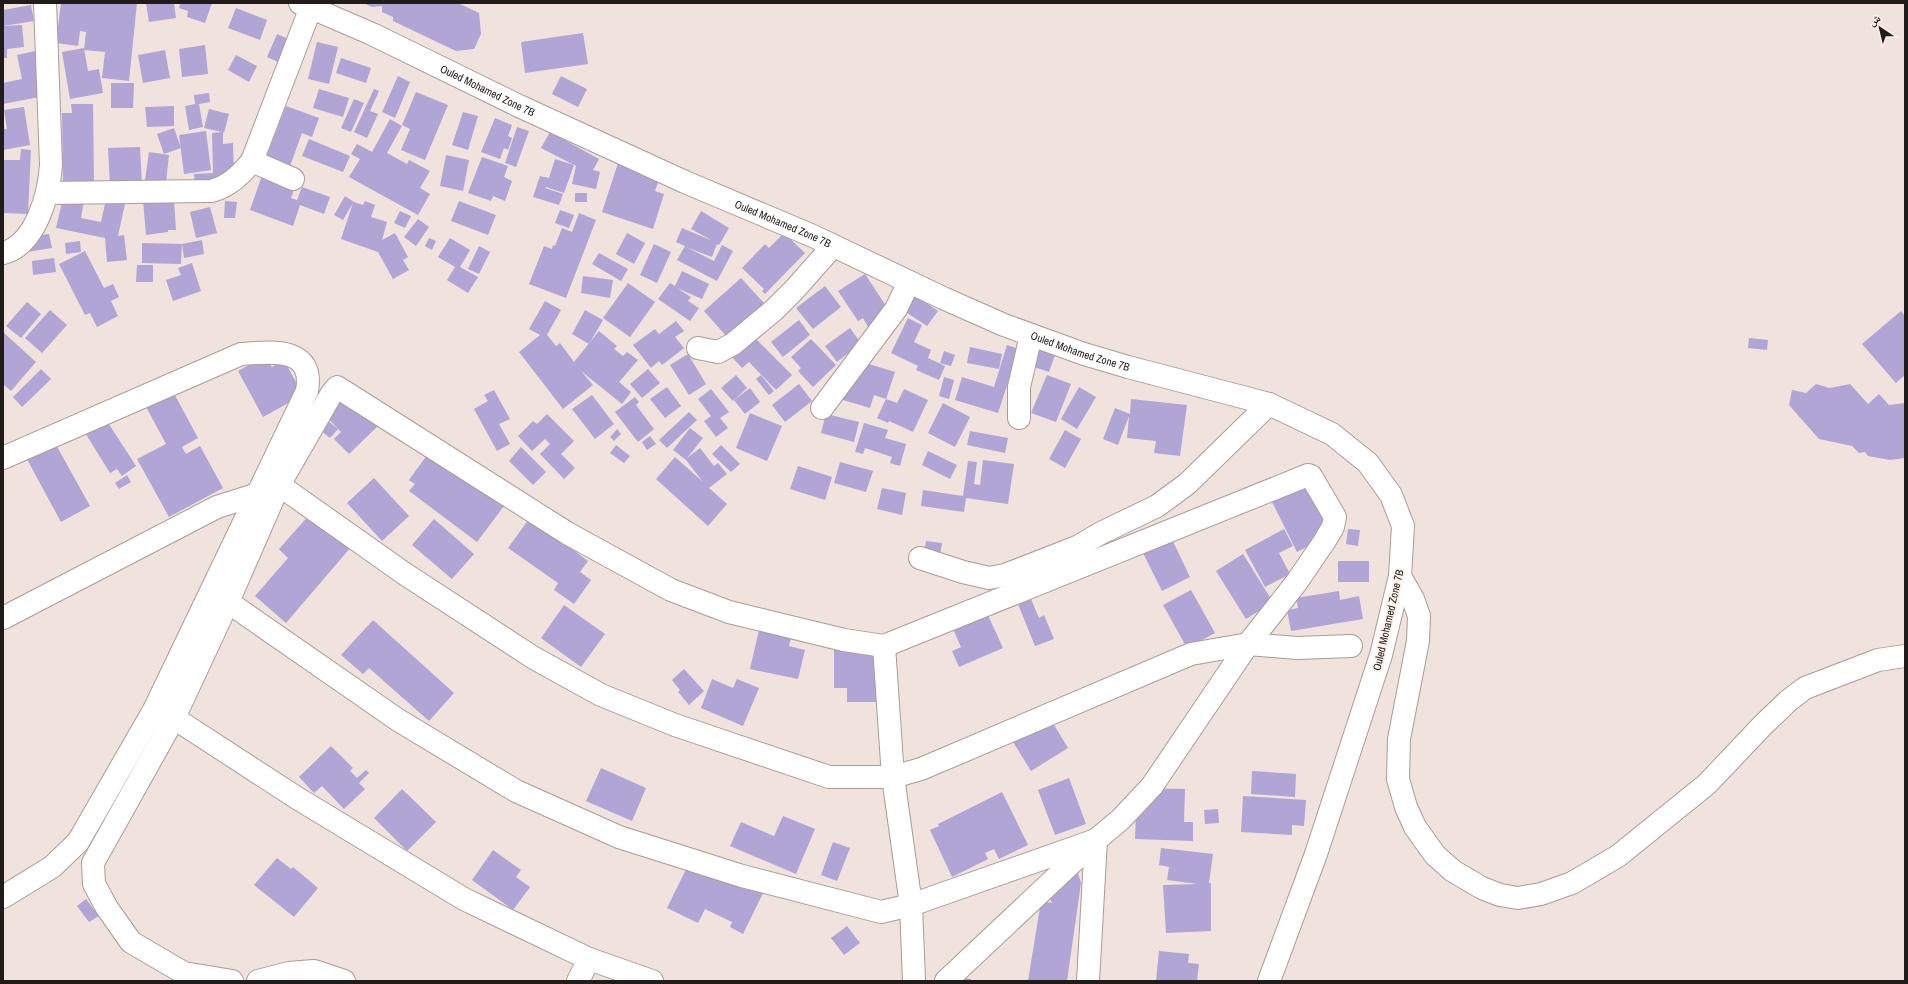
<svg xmlns="http://www.w3.org/2000/svg" width="1908" height="984" font-family="'Archivo Narrow','Noto Naskh Arabic',sans-serif">
  <rect width="100%" height="100%" fill="#f0e2dd"/>
  <g fill="#b1a5d6">
    <path d="M61 3H137L129 81 102 78 105 52 84 50 86 32 80 31 78 46 56 43Z"/>
    <path d="M146 3H174L176 18 149 22Z"/>
    <path d="M180 3H212L205 23 187 17 188 11 179 8Z"/>
    <path d="M363 3H458L479 13 481 34 474 49 456 51 393 21V17L382 12V6L372 7Z"/>
    <path d="M31 5 34 21 3 26V10Z"/>
    <path d="M236 8 267 20 260 40 228 28Z"/>
    <path d="M22 25 24 47 7 49V58H3V26Z"/>
    <path d="M583 33 588 64 525 73 521 42Z"/>
    <path d="M277 34 295 42 285 65 267 57Z"/>
    <path d="M317 42 338 47 329 84 308 79Z"/>
    <path d="M205 45 208 74 182 77 179 49Z"/>
    <path d="M84 48 88 71 99 69 103 93 70 99 62 52Z"/>
    <path d="M165 50 170 78 143 83 138 55Z"/>
    <path d="M35 51 44 96 3 104V83L22 79 17 55Z"/>
    <path d="M236 55 257 66 249 82 228 70Z"/>
    <path d="M341 58 371 68 366 83 336 73Z"/>
    <path d="M398 76 410 82 395 118 382 112Z"/>
    <path d="M561 76 587 89 578 107 552 94Z"/>
    <path d="M111 83H134L133 108H111Z"/>
    <path d="M319 89 349 98 343 117 313 108Z"/>
    <path d="M374 89 379 91 370 111 378 114 367 138 354 132Z"/>
    <path d="M416 92 448 105 425 160 401 150 410 129 402 125Z"/>
    <path d="M209 93 210 102 199 104 203 127 189 130 185 106 195 104 194 95Z"/>
    <path d="M354 99 364 103 351 132 341 128Z"/>
    <path d="M71 104H93L94 185 63 186 62 113H72Z"/>
    <path d="M174 106V126L147 127 145 107Z"/>
    <path d="M286 106 319 118 312 137 302 133 290 166 266 158Z"/>
    <path d="M24 107 30 145 3 150V129H7L4 110Z"/>
    <path d="M209 109 229 114 224 133 223 132V144L233 143 234 177 195 187 194 174 213 173 212 133 222 132 204 128Z"/>
    <path d="M463 112 478 116 468 150 452 145Z"/>
    <path d="M495 118 512 125 508 136 512 138 508 150 504 148 500 159 481 152Z"/>
    <path d="M390 119 402 126 387 153 407 164 409 160 430 171 420 188 430 194 418 215 349 177 360 159 351 154 357 144 372 152Z"/>
    <path d="M517 127 529 131 516 167 505 163Z"/>
    <path d="M174 128 181 148 164 154 157 134Z"/>
    <path d="M206 131 211 170 184 174 179 135Z"/>
    <path d="M550 132 599 159 593 170 600 172 596 189 572 184 576 166 541 148Z"/>
    <path d="M309 139 350 156 343 172 302 156Z"/>
    <path d="M140 147 142 185 110 186 108 148Z"/>
    <path d="M21 149 31 150 28 214 3 213V160H20Z"/>
    <path d="M149 152 169 155 166 183 145 180Z"/>
    <path d="M446 155 469 160 463 191 440 186Z"/>
    <path d="M482 157 508 166 504 177 512 181 505 201 493 196 491 201 468 193Z"/>
    <path d="M555 159 574 165 564 193 546 187 545 188 563 194 559 205 533 197 540 176 549 178Z"/>
    <path d="M618 163 660 177 655 191 664 194 653 229 602 212Z"/>
    <path d="M265 167 298 179 291 198 297 200 302 187 330 197 324 214 300 205 293 226 250 210Z"/>
    <path d="M173 186 176 230H168V232L146 235 142 189Z"/>
    <path d="M65 189 85 194 81 218 101 222 107 195 126 199 118 236 124 235 127 260 107 262 105 238 56 228Z"/>
    <rect x="575" y="193" width="12" height="9"/>
    <path d="M345 196 354 202 363 205 365 201 375 205 371 217 387 222 382 240 395 233 408 257 403 260 409 270 393 279 378 252 341 239 353 203 343 220 334 215Z"/>
    <path d="M225 201 237 202 235 218H224Z"/>
    <path d="M459 201 496 215 488 235 451 221Z"/>
    <path d="M210 207 217 233 196 238 190 212Z"/>
    <path d="M560 210 574 215 569 228 555 223Z"/>
    <path d="M400 211 411 216 405 228 394 223Z"/>
    <path d="M701 211 729 228 719 245 717 244 712 257 686 247 714 261 722 245 733 251 717 281 677 260 685 246 676 242 682 228 713 241 691 229Z"/>
    <path d="M579 213 596 220 566 298 529 284 544 246 552 249 553 245 555 246 562 228 572 232Z"/>
    <path d="M418 219 429 227 416 246 404 237Z"/>
    <path d="M627 233 645 243 634 264 616 254Z"/>
    <path d="M784 233 805 253 765 294 762 291 764 289 742 268 765 244 769 248Z"/>
    <path d="M49 234 52 248 27 252 25 237Z"/>
    <path d="M429 238 436 241 432 250 425 246Z"/>
    <path d="M450 238 470 250 460 267 478 277 468 293 447 280 455 267 438 257Z"/>
    <path d="M202 240 204 254 184 258 182 244 181 264 142 263V243L182 244Z"/>
    <path d="M80 241 81 252 66 254 65 243Z"/>
    <path d="M654 244 671 252 657 283 640 275Z"/>
    <path d="M479 246 490 252 479 274 468 269Z"/>
    <path d="M85 251 104 288 113 284 119 297 111 301 118 316 97 327 90 313 85 315 59 264Z"/>
    <path d="M599 253 628 269 621 281 592 264Z"/>
    <path d="M54 258 56 272 33 275 32 261Z"/>
    <path d="M192 263 201 291 173 301 166 280 181 275 178 268Z"/>
    <path d="M137 265H153V282H136Z"/>
    <path d="M682 271 709 284 702 299 677 288 691 297 688 301 699 308 690 321 658 299 670 283 675 286Z"/>
    <path d="M865 274 890 312 868 327 863 318 858 321 838 291Z"/>
    <path d="M583 276 613 280 610 298 581 293Z"/>
    <path d="M741 278 764 303 727 337 704 311Z"/>
    <path d="M628 283 655 302 630 337 603 318Z"/>
    <path d="M825 286 841 307 813 329 796 308Z"/>
    <path d="M909 291 938 311 927 326 898 307Z"/>
    <path d="M545 301 561 310 547 335 556 346 560 343 574 362 599 331 617 346 614 349 623 356 627 352 638 360 619 382 631 392 622 404 581 371 593 385 563 409 519 352 540 335 529 329Z"/>
    <path d="M27 302 41 314 21 338 6 326Z"/>
    <path d="M50 310 67 325 42 353 25 338Z"/>
    <path d="M585 310 603 320 589 344 572 334Z"/>
    <path d="M1901 311 1905 316V375L1896 383 1862 344Z"/>
    <path d="M908 318 922 325 914 342 931 350 928 358 945 366 939 380 916 370 918 366 891 353Z"/>
    <path d="M799 320 810 335 783 357 771 342Z"/>
    <path d="M676 321 684 331 675 337 684 348 662 365 659 361 651 368 633 345 655 329 659 334Z"/>
    <path d="M850 328 861 343 837 362 825 346Z"/>
    <path d="M3 332 36 362 11 391 3 384Z"/>
    <path d="M752 335 792 375 776 390 749 362 742 368 731 356Z"/>
    <path d="M1749 338 1768 340 1767 350 1748 348Z"/>
    <path d="M811 339 836 365 813 387 798 371 801 368 791 357Z"/>
    <path d="M1007 345 1019 349 998 413 955 400 962 377 994 387Z"/>
    <path d="M970 347 1002 354 999 369 967 363Z"/>
    <path d="M1035 347 1055 355 1049 372 1028 365Z"/>
    <path d="M944 351 955 355 951 366 940 363Z"/>
    <path d="M688 354 706 384 689 395 670 365Z"/>
    <path d="M265 356 272 367 284 360 303 395 263 417 238 371Z"/>
    <path d="M856 360 895 372 886 399 897 403 904 389 928 400 913 432 889 421 888 423 877 418 886 399 874 395 870 408 843 400Z"/>
    <path d="M41 369 51 379 22 407 13 397Z"/>
    <path d="M648 369 660 383 642 398 630 384Z"/>
    <path d="M736 375 747 388 733 401 721 388Z"/>
    <path d="M761 375 774 391 769 395 756 379Z"/>
    <path d="M1047 375 1071 384 1056 422 1031 413Z"/>
    <path d="M944 377 954 380 949 399 939 396Z"/>
    <path d="M345 384 382 422 349 454 334 439 341 432 319 409Z"/>
    <path d="M799 384 812 401 785 422 772 405Z"/>
    <path d="M1816 384 1830 388 1850 384 1868 404 1879 394 1889 405 1905 403V458L1890 460 1868 456 1865 452 1859 453 1852 446 1819 439 1789 405 1792 390 1806 393Z"/>
    <path d="M170 386 198 438 182 447 186 454 200 446 223 488 169 517 137 459 166 444 143 401Z"/>
    <path d="M667 387 681 406 665 418 650 399Z"/>
    <path d="M1079 387 1096 397 1077 429 1061 419Z"/>
    <path d="M750 388 760 402 745 414 734 400Z"/>
    <path d="M711 389 729 412 720 418 728 428 716 437 704 421 711 416 698 399Z"/>
    <path d="M494 390 510 419 499 424 510 444 497 451 474 409 488 401 484 395Z"/>
    <path d="M592 395 614 424 595 439 572 409Z"/>
    <path d="M635 397 639 402 636 405 654 429 638 442 615 412Z"/>
    <path d="M1131 399 1187 405 1180 456 1154 453 1156 441 1127 438 1129 416 1118 445 1103 439 1115 408 1130 414Z"/>
    <path d="M943 403 970 417 955 447 928 433Z"/>
    <path d="M689 412 697 420 667 448 659 440Z"/>
    <path d="M750 413 782 426 767 461 736 448Z"/>
    <path d="M547 414 574 441 561 454 575 468 564 479 540 454 550 444 545 439 532 451 518 436 533 421 537 424Z"/>
    <path d="M826 414 859 422 854 442 821 433Z"/>
    <path d="M322 416 338 429 330 438 314 425Z"/>
    <path d="M105 418 136 466 122 476 117 469 110 473 84 431Z"/>
    <path d="M864 423 888 430 885 438 906 444 900 466 890 463 892 457 865 448 863 454 855 452Z"/>
    <path d="M690 428 703 438 687 458 700 448 714 466 718 463 727 474 709 488 727 504 708 526 656 479 675 457 703 482 686 460 673 450Z"/>
    <path d="M617 429 621 434 614 441 610 437Z"/>
    <path d="M1065 430 1081 439 1065 468 1049 459Z"/>
    <path d="M970 431 1008 438 1005 453 967 445Z"/>
    <path d="M50 434 90 506 61 522 22 450Z"/>
    <path d="M650 436 656 444 647 450 642 442Z"/>
    <path d="M616 445 630 456 624 463 610 453Z"/>
    <path d="M721 445 740 464 731 472 712 454Z"/>
    <path d="M521 447 546 472 533 485 509 461Z"/>
    <path d="M430 451 504 506 477 542 409 491 415 484 409 480Z"/>
    <path d="M928 451 957 465 950 479 922 465Z"/>
    <path d="M983 460 1014 464 1008 504 966 498 964 512 921 506 923 490 963 496 968 461 977 462 974 484 980 485Z"/>
    <path d="M840 462 873 471 866 492 834 483Z"/>
    <path d="M798 466 832 477 825 500 790 489Z"/>
    <path d="M127 475 131 482 119 489 115 483Z"/>
    <path d="M1303 477 1332 534 1297 552 1271 500Z"/>
    <path d="M374 478 409 516 382 541 347 503Z"/>
    <path d="M882 488 906 493 902 515 877 509Z"/>
    <path d="M311 513 351 547 286 623 255 596 288 558 279 549Z"/>
    <path d="M434 519 474 554 452 579 412 545Z"/>
    <path d="M529 519 571 541 568 546 588 561 580 572 591 580 574 604 554 590 558 583 508 548Z"/>
    <path d="M1284 529 1293 546 1279 553 1290 574 1265 587 1245 550Z"/>
    <path d="M1348 529 1360 530 1358 546 1346 544Z"/>
    <path d="M1169 533 1190 577 1162 591 1140 547Z"/>
    <path d="M926 541 942 543 940 556 924 554Z"/>
    <path d="M1243 554 1273 602 1246 619 1216 571Z"/>
    <rect x="1338" y="561" width="31" height="21"/>
    <path d="M1191 590 1215 633 1187 648 1163 605Z"/>
    <path d="M1339 591 1340 600 1359 596 1363 619 1291 631 1287 610 1298 608 1296 598Z"/>
    <path d="M1031 599 1039 618 1044 615 1054 639 1035 646 1018 604Z"/>
    <path d="M564 605 605 634 581 667 541 638Z"/>
    <path d="M987 613 1003 648 959 667 952 651 961 647 953 629Z"/>
    <path d="M373 620 454 693 429 721 369 668 363 674 341 655Z"/>
    <path d="M759 630 791 638 789 646 805 650 798 679 750 669Z"/>
    <path d="M834 648H878V702H847V688H834Z"/>
    <path d="M684 669 704 691 689 705 678 692 680 690 672 680Z"/>
    <path d="M712 679 733 688 737 679 759 688 743 726 701 708Z"/>
    <path d="M1050 718 1068 748 1031 771 1013 742Z"/>
    <path d="M331 746 353 768 350 771 357 778 366 770 369 773 359 783 365 789 344 809 322 786 314 793 299 777Z"/>
    <path d="M601 768 646 788 632 821 586 801Z"/>
    <path d="M1252 771 1296 774 1295 797 1251 794Z"/>
    <path d="M1069 778 1086 824 1055 835 1038 790Z"/>
    <path d="M1137 788 1185 789 1184 822H1193V841L1135 839Z"/>
    <path d="M402 789 436 822 407 851 374 818Z"/>
    <path d="M1002 792 1028 845 999 859 994 849 985 853 988 859 952 877 930 830 939 826 938 824Z"/>
    <path d="M1243 796 1306 800 1304 826 1292 825V835L1241 832Z"/>
    <path d="M1218 809 1219 823 1205 824 1204 810Z"/>
    <path d="M783 816 815 829 796 874 730 846 741 822 774 836Z"/>
    <path d="M833 842 850 848 837 881 821 875Z"/>
    <path d="M1161 848 1213 854 1209 883H1211V931L1166 933 1163 885 1197 884 1167 880 1169 867 1159 865Z"/>
    <path d="M493 850 521 870 516 877 530 887 513 910 472 880Z"/>
    <path d="M692 857 715 876 735 886 741 874 766 887 743 934 730 927 732 922 705 909 698 923 667 908Z"/>
    <path d="M277 858 291 869 293 867 318 888 294 917 254 885Z"/>
    <path d="M1064 871 1078 873 1081 883 1067 981H1028L1041 901 1052 903 1049 896Z"/>
    <path d="M86 899 99 916 89 922 77 906Z"/>
    <path d="M847 926 860 943 844 955 831 938Z"/>
    <path d="M1159 951 1189 954 1188 963 1199 964 1197 981H1156Z"/>
    <path d="M951 977 971 979V981H940Z"/>
  </g>
  <g fill="none" stroke-linecap="round" stroke-linejoin="round">
    <defs>
      <g id="minor">
        <path d="M293 179 252 161 311 7"/>
        <path d="M47 193 211 191C228 187 241 175 252 161"/>
        <path d="M3 253C36 245 49 194 51 165L45 3"/>
        <path d="M698 348 718 352 733 344 774 310 795 289 833 246"/>
        <path d="M822 408 896 309 909 282"/>
        <path d="M1019 418V387L1031 335"/>
        <path d="M3 458 241 354C271 352 315 346 307 391L154 710 78 842 52 867 3 897"/>
        <path d="M279 485 405 574 534 658 601 695 675 725 829 777H893L921 769 1191 654 1248 644 1297 648 1351 646"/>
        <path d="M920 558 963 572 989 578 1005 575 1077 547 1101 533 1157 506 1187 484 1269 404"/>
        <path d="M1400 576 1413 599 1419 616 1418 641 1399 739 1398 779 1406 807 1415 827 1435 855 1453 871 1482 888 1500 895 1518 898 1541 894 1572 883 1618 856 1707 784 1762 726 1788 701 1805 688 1878 660 1905 656"/>
        <path d="M228 602 398 720 516 791 619 837 742 876 881 912 911 905 1096 840 1088 981"/>
        <path d="M3 618 217 507 258 494"/>
        <path d="M884 646 893 777 911 905 914 981"/>
        <path d="M174 718 297 798 464 899 589 959 652 981"/>
        <path d="M232 981 184 973 131 942 107 908 94 884 93 863 174 718 228 602 279 485 332 393 337 387 567 533 671 590 729 612 844 640 884 646 1308 475 1311 476 1335 517 1333 527 1324 542 1296 583 1248 644 1152 786 1121 819 1096 840 946 981"/>
        <path d="M258 981 289 973 314 971 344 981"/>
        <path d="M578 981 589 959"/>
      </g>
      <g id="major">
        <path id="s1" d="M300 3 372 34 519 106 685 182 813 236 943 298 1004 325 1084 354 1128 367 1269 404 1332 434 1368 463 1391 495 1403 526 1400 576 1381 655 1316 854 1269 981"/>
      </g>
    </defs>
    <use href="#minor" stroke="#a99c97" stroke-width="24"/>
    <use href="#major" stroke="#a99c97" stroke-width="24"/>
    <use href="#minor" stroke="#fff" stroke-width="22"/>
    <use href="#major" stroke="#fff" stroke-width="22"/>
  </g>
  <g text-anchor="middle" stroke-width="3.5" stroke-linejoin="round" paint-order="stroke">
    <g font-size="11" fill="#211c1a" stroke="#fdf0ea">
      <text dy="4" stroke="none"><textPath href="#s1" startOffset="207">Ouled Mohamed Zone 7B</textPath></text>
      <text dy="4" stroke="none"><textPath href="#s1" startOffset="531">Ouled Mohamed Zone 7B</textPath></text>
      <text dy="4" stroke="none"><textPath href="#s1" startOffset="855">Ouled Mohamed Zone 7B</textPath></text>
      <text transform="translate(1388 620) rotate(-77)" y="4">Ouled Mohamed Zone 7B</text>
    </g>
  </g>
  <rect width="1908" height="984" fill="none" stroke="#211c1a" stroke-width="8"/>
  <g transform="translate(1880 28) rotate(325)" stroke="#fdf0ea" stroke-width="3" paint-order="stroke">
  <path d="M0-3L7 15L0 10L-7 15Z" fill="#211c1a"/>
  <text y="-6" font-size="11" font-weight="bold" text-anchor="middle" fill="#211c1a">ش</text>
  </g>
</svg>
